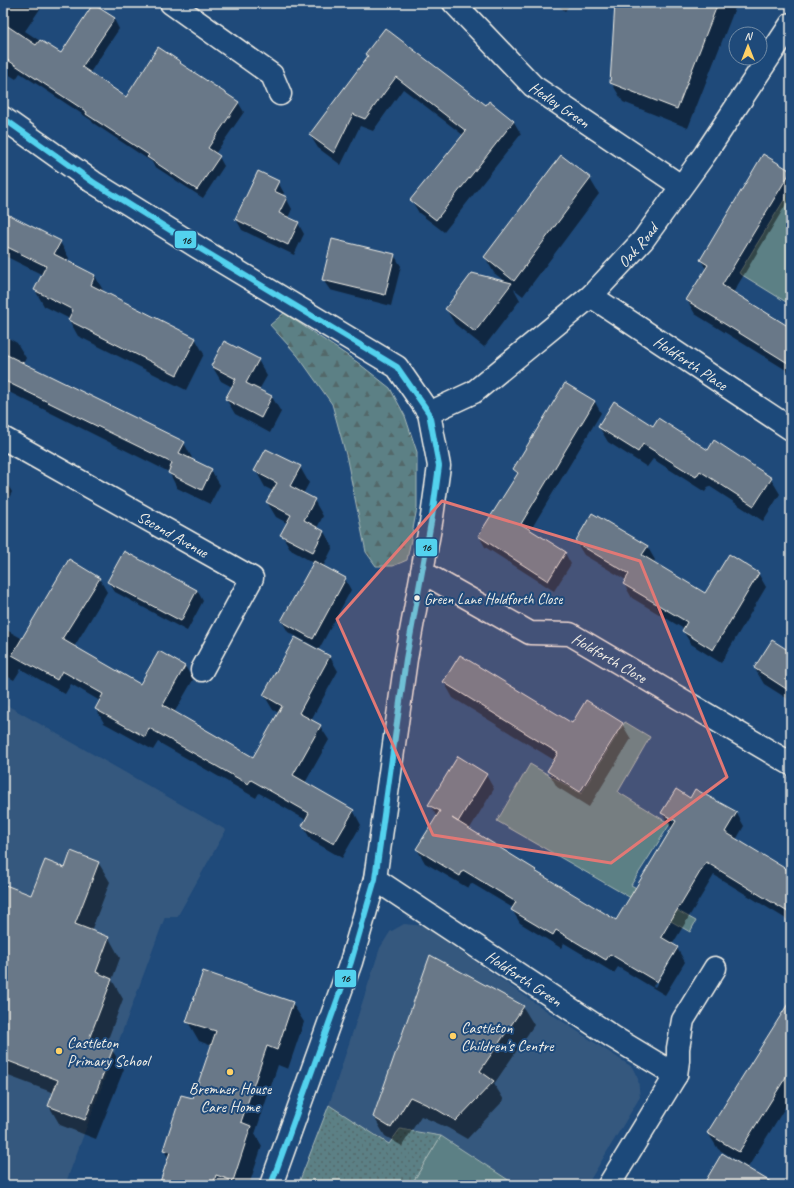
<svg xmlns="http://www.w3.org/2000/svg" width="794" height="1188" font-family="Caveat,sans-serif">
  <defs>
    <pattern id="forest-firs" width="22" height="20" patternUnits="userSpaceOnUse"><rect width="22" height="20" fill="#5b8085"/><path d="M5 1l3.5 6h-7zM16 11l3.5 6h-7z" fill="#536769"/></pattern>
    <pattern id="park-dots" width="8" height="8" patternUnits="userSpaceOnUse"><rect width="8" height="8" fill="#5b8085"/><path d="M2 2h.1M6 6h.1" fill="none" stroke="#536769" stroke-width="1.8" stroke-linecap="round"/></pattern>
  </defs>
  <rect width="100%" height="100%" fill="#1f4a7a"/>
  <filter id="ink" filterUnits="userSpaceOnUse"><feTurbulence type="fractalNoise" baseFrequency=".025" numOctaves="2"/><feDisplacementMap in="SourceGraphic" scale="8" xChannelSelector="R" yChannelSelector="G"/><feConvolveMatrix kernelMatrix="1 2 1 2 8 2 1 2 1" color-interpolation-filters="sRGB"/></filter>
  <g filter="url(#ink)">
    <g fill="#35587e">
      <path d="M3 703 226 830 177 917H165L65 1185H3Z"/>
      <path d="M404 924 424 926 548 1012 632 1067 638 1079 640 1097 587 1185H516L441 1136 400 1129 389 1144 329 1105 380 948 390 932Z"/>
    </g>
    <g fill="#5b8085" stroke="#a8b8b6">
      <path d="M791 189V305L739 273Z"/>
      <path d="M625 722 650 737 618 792 670 824 631 885 696 921 690 932 497 821 530 764 581 794Z"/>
      <path d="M441 1136 516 1185H411Z"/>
    </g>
    <path fill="url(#forest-firs)" stroke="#a8b8b6" d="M284 313 357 362 390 388 405 416 417 452V508L407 560 393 566H376L366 552 346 455 332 404 298 356 270 325Z"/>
    <path fill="url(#park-dots)" stroke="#a8b8b6" d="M329 1105 389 1144 400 1129 441 1136 411 1185H298Z"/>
    <g fill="#0007" fill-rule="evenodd">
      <path d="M3 3H44L25 31 61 55 114 19 119 29 89 74 126 98 180 62 182 66 238 102 244 112 215 154 219 157 224 166 203 198 154 166 152 162 93 123 91 120 20 73 16 79 3 71Z"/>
      <path d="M555 3H571L565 11Z"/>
      <path d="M616 3H737L688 128 623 102 611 82Z"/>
      <path d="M366 54 486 107 489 103 514 122 521 134 444 232 419 213 412 201 463 135 403 89 373 131 360 126 341 165 318 148 310 135 368 57Z"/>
      <path d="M791 137V149L787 143Z"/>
      <path d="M790 171 791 173V196L733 293 791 329V373L695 314 687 300 706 269 701 260Z"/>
      <path d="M590 179 599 194 523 296 514 289 520 300 484 347 455 324 446 309 507 283 494 273 485 257Z"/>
      <path d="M278 182 284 193 282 196 286 198 292 209 288 218 298 223 304 234 294 255 242 230 236 219Z"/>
      <path d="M3 213 60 242 69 258 67 262 95 276 104 292 195 338 204 354 186 390 78 336 69 320 70 319 44 306 35 290 43 275 3 255Z"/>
      <path d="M394 255 401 266 391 306 330 290 323 280Z"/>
      <path d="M3 335 17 343 26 358 23 364 184 443 192 458 191 460 211 470 220 485 210 504 177 488 169 472 3 389Z"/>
      <path d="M258 360 267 376 259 390 272 397 281 412 270 433 235 414 226 399 232 387 221 381 212 366Z"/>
      <path d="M565 384 595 402 601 413 530 531 565 553 571 564 554 591 485 547 479 536 518 475 514 469Z"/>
      <path d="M599 427H653L771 479 780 494 763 521 709 486 705 492 653 459 647 467 608 442Z"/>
      <path d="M300 467 309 483 303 494 314 500 323 516 317 528 324 532 333 547 323 567 345 579 351 590 319 649 288 632 282 621 314 563 291 550 282 535 287 523 276 517 267 502 273 491 265 487 256 471Z"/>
      <path d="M3 480 6 482 12 492 3 509Z"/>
      <path d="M576 542 647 546 655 560 653 563 706 594 758 573 766 587 721 663 691 644 683 631 684 629 632 598 624 584 626 580 584 555Z"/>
      <path d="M99 578 107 592 74 647 141 685 185 666 193 680 174 713 254 759 279 713 273 710 264 695 296 638 330 657 338 671 311 720 320 726 329 740 305 783 353 810 361 825 342 858 311 840 303 826 306 820 259 793 256 798 158 742 153 750 104 723 96 709 100 701 71 684 65 694 21 669 14 680 3 674V628L23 639Z"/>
      <path d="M108 582 197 590 203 601 187 631 115 592Z"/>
      <path d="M791 653V701L764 684 755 669Z"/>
      <path d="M460 656 572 724H622L631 739 589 807 557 787 548 771 554 760 453 698 444 682Z"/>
      <path d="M458 758 486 775 494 789 469 830 535 870 537 874 617 922 673 828 670 826 662 813 690 799 736 812 744 826 736 840 791 873V922L714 875 672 945 677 948 685 962 665 995 618 967 614 973 564 943 561 948 520 923 512 910 513 908 471 883 468 888 425 863 417 849 437 817 430 805ZM673 953H675L655 987 653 986Z"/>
      <path d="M98 862 110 882 91 931 109 938 120 958 112 980 123 999 105 1047 112 1050 124 1069 96 1139 60 1125 49 1106 54 1093 3 1074V885L32 896 65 869Z"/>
      <path d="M292 1003 304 1022 288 1069 278 1065 255 1134 262 1146 249 1185H160L169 1159 164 1150 194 1099 212 1046 199 1041 188 1022Z"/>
      <path d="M523 1007 534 1025 494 1084 504 1100 467 1139 448 1128 421 1116 402 1146 385 1136 374 1117Z"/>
      <path d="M791 1013V1098L747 1169 758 1185H704L746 1169 747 1167 718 1149 708 1133Z"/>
    </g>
    <g fill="#697888" stroke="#f4f1e8">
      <path d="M615 3H718L677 109 610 83Z"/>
      <path d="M93 4 115 18 82 67 126 97 158 47 181 62 180 63 239 102 208 148 220 156 197 190 147 157 149 155 86 114 87 112 3 57V23L36 45 40 40 61 53Z"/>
      <path d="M385 28 486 105 489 101 514 121 436 220 410 200 466 131 396 77 365 119 353 114 334 153 309 135 368 56 365 54Z"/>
      <path d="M763 154 791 171 722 285 791 328V365L686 300 708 265 700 260Z"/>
      <path d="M561 155 591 178 514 281 484 257Z"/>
      <path d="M258 171 279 181 274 191 287 197 279 213 299 222 288 245 235 219Z"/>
      <path d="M3 212 61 241 54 254 95 275 91 285 196 338 177 375 68 320 73 310 34 290 46 266 3 245Z"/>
      <path d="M332 239 395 254 385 295 322 280Z"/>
      <path d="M472 273 512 283 475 332 445 309Z"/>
      <path d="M224 341 259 359 246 383 272 396 261 418 225 399 236 379 211 366Z"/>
      <path d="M3 353 185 442 179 453 212 469 202 490 168 473 172 463 3 380Z"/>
      <path d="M565 383 595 401 521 524 566 552 548 581 478 536 518 473 513 469Z"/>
      <path d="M614 401 653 426 658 418 708 450 714 440 772 478 754 506 700 471 696 477 643 444 638 452 598 427Z"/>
      <path d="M266 449 301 466 290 486 315 499 304 520 324 531 313 552 280 535 291 515 266 502 277 483 254 471Z"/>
      <path d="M592 513 648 546 642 555 705 593 729 554 759 573 713 650 682 631 687 622 623 584 629 574 575 542Z"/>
      <path d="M124 551 197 590 181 621 107 582Z"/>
      <path d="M69 559 100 578 62 639 140 684 159 651 185 666 163 705 253 757 282 706 263 695 295 637 330 656 299 713 321 725 293 775 354 810 334 844 302 826 309 813 251 780 248 784 149 728 145 737 95 709 103 694 62 671 57 680 12 655Z"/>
      <path d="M314 561 346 578 313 639 281 621Z"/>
      <path d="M772 640 791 652V692L754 668Z"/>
      <path d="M460 655 572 723 586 700 623 723 580 792 547 771 558 753 443 682Z"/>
      <path d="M458 756 487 774 458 822 452 818 536 870 535 871 616 920 676 821 661 813 676 789 690 798 695 789 737 812 725 832 791 872V914L706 862 661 937 678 947 657 982 610 954 606 960 556 930 553 935 511 910 516 902 463 870 460 876 416 849 440 811 428 805Z"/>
      <path d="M71 851 99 862 75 924 109 937 96 972 112 979 89 1039 113 1049 85 1120 48 1106 58 1080 3 1059V884L31 895 45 860 65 868Z"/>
      <path d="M430 955 524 1006 480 1071 494 1081 456 1121 436 1109 410 1097 391 1128 373 1117Z"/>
      <path d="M203 971 293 1002 277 1050 267 1046 241 1122 251 1126 233 1181 216 1175 213 1185H159L170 1152 163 1150 181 1095 193 1098 216 1031 186 1022Z"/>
      <path d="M791 999V1069L739 1152 707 1133Z"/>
      <path d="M722 1153 776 1185H703Z"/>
    </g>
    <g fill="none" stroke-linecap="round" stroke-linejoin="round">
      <defs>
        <g id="minor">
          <path d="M171 3 272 75 280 94"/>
          <path id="s1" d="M454 3 533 86 681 186"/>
          <path d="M3 118 93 182 199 248 397 367 429 413 439 466 432 517 406 659 375 879 351 962 271 1185"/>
          <path id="s2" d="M591 296 791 429"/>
          <path id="s3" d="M429 413 474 392 591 296 643 240 705 154 791 24"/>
          <path id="s4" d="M3 438 252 578 202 670"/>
          <path id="s5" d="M422 572 530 633 570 634 791 764"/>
          <path id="s6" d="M375 879 613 1037 676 1075"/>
          <path d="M609 1185 676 1075 678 1061V1048L683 1020 715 968"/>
        </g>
      </defs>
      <use href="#minor" stroke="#f4f1e8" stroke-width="25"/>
      <use href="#minor" stroke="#1f4a7a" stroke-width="22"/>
      <defs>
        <path id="bus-1" d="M3 118 93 182 199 248 397 367 429 413 439 466 432 517 406 659 375 879 351 962 271 1185"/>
      </defs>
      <use href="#bus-1" stroke="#1f4a7a" stroke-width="9"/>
      <use href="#bus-1" stroke="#53d2ee" stroke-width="6"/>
    </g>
  </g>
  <path fill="#e27875" fill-opacity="0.2" stroke="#e27875" stroke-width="3" stroke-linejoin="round" d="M442 501 640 561 727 777 611 863 433 835 337 619Z"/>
  <circle fill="#f4f1e8" stroke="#1f4a7a" stroke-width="1.5" cx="417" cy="598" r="3.5"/>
  <g fill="#ffd166" stroke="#1f4a7a" stroke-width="1.5">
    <circle cx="453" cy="1036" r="4"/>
    <circle cx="59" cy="1051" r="4"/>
    <circle cx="230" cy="1072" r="4"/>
  </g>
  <g text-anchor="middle" stroke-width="4" stroke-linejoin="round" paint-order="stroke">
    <g font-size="15" fill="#f4f1e8" stroke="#1f4a7a" text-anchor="start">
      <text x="424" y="604">Green Lane Holdforth Close</text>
    </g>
    <g font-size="16" fill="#f4f1e8" stroke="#1f4a7a">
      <text dy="6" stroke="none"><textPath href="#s1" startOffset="147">Hedley Green</textPath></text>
      <text dy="6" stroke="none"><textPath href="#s3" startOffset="270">Oak Road</textPath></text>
      <text dy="6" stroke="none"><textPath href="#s2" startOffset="120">Holdforth Place</textPath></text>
      <text dy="6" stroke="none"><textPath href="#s4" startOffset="195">Second Avenue</textPath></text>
      <text dy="6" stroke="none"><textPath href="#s5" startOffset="210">Holdforth Close</textPath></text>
      <text dy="6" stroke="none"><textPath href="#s6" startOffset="179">Holdforth Green</textPath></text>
    </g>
    <g font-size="16" fill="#f4f1e8" stroke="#1f4a7a" text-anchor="start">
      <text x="461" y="1033">Castleton<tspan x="461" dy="18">Children's Centre</tspan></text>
      <text x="67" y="1048">Castleton<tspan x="67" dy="18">Primary School</tspan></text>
      <text x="230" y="1094" text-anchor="middle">Bremner House<tspan x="230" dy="18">Care Home</tspan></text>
    </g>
  </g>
  <g stroke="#1f4a7a" stroke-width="1.5">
    <rect x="174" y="230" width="23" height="19" rx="4" fill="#53d2ee"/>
    <rect x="415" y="538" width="23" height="19" rx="4" fill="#53d2ee"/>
    <rect x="334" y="969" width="23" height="19" rx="4" fill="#53d2ee"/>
  </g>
  <g font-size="11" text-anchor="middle" font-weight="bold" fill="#111">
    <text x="186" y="244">16</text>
    <text x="426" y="551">16</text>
    <text x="345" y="982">16</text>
  </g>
  <rect width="794" height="1188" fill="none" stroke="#1f4a7a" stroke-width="16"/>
  <rect x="8" y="8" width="778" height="1172" fill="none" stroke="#f4f1e8" stroke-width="1.5" filter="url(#ink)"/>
  <g transform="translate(748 46)"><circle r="19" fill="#1f4a7a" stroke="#748da6"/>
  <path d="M0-3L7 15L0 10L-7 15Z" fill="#ffd166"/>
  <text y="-6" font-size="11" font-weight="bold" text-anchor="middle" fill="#f4f1e8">N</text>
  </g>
</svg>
